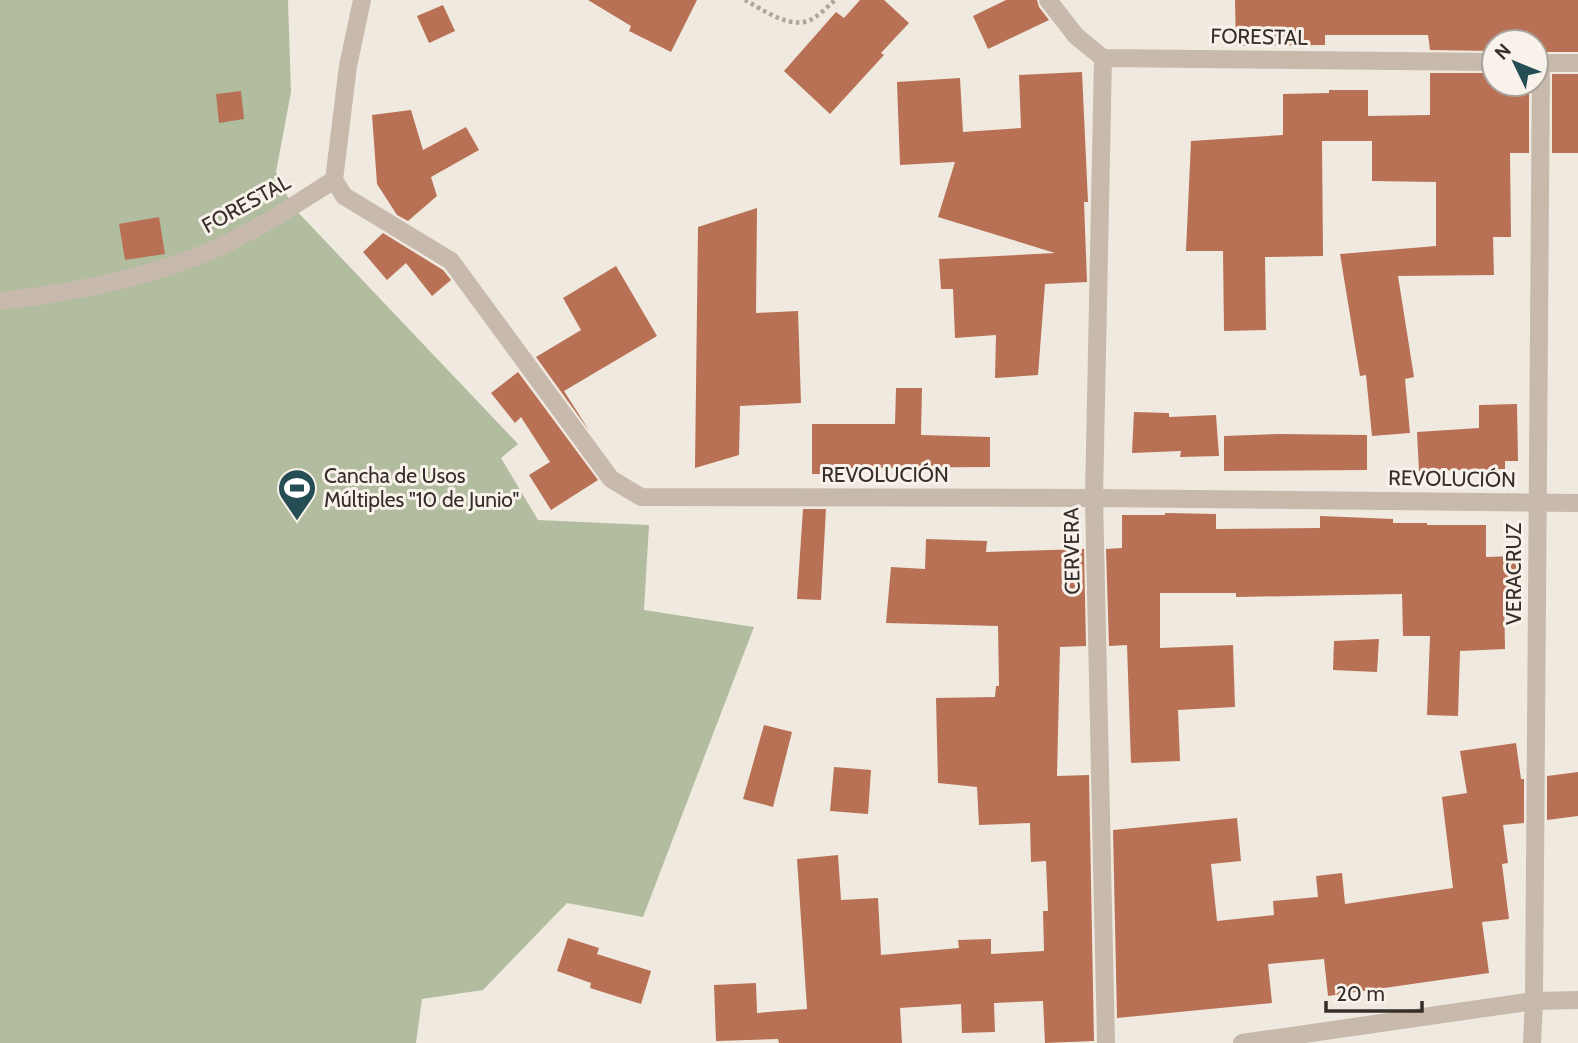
<svg xmlns="http://www.w3.org/2000/svg" width="1578" height="1043" font-family="Cabin,sans-serif">
  <rect width="100%" height="100%" fill="#f0e9df"/>
  <path fill="#b2bda0" d="M0 0H288L291 92 276 172 292 206 518 444 501 458 538 520 649 525 644 610 754 627 643 917 567 903 483 990 422 999 416 1043H0Z"/>
  <g fill="#b87154">
    <path d="M588 0H697L671 52 629 31 631 26Z"/>
    <path d="M860 0H884L909 23 881 53 884 55 830 114 784 71 836 12 844 18Z"/>
    <path d="M1006 0H1037L1039 7 1049 20 988 49 973 16Z"/>
    <path d="M1235 0H1578V52H1536V42H1494V51L1430 50 1428 35H1325V45L1236 46Z"/>
    <path d="M443 5 455 31 429 43 417 16Z"/>
    <path d="M1082 72 1088 202H1084L1087 282 1045 284 1038 375 995 378 996 335 955 338 953 289H941L939 259 1055 253 938 217 955 162 900 165 897 82 960 78 963 132 1021 128 1019 75Z"/>
    <path d="M1430 73H1494V84H1529V153H1510L1511 237H1493L1494 275 1398 276 1414 377 1405 379 1410 433 1372 436 1366 375 1360 376 1340 254 1436 246V182L1372 181V141H1322L1323 256 1265 257 1266 330 1224 331 1223 251H1186L1191 141 1283 135V94L1329 93V90H1368V116L1430 115Z"/>
    <rect x="1552" y="74" width="26" height="79"/>
    <path d="M241 91 244 119 219 123 216 94Z"/>
    <path d="M411 110 423 150 466 127 479 150 431 177 437 196 408 221 397 215 377 184 372 115Z"/>
    <path d="M757 208 756 313 798 311 801 403 740 406 739 455 695 468 698 227Z"/>
    <path d="M159 217 165 254 125 260 119 224Z"/>
    <path d="M383 233 443 270 451 280 432 296 406 263 387 280 363 252Z"/>
    <path d="M616 266 657 336 564 391 590 432 536 357 581 330 563 298Z"/>
    <path d="M518 372 598 480 551 510 529 475 550 462 521 417 515 423 491 393Z"/>
    <path d="M896 388H922L921 435 990 437V467L848 468V474H812V424H895Z"/>
    <path d="M1517 404 1518 461H1505V469L1419 471 1417 432 1479 428V405Z"/>
    <path d="M1134 412 1169 413V417L1216 415 1219 456 1180 457 1181 451 1132 453Z"/>
    <path d="M1279 434 1367 435V470L1224 471V436Z"/>
    <path d="M803 509H826L821 600 797 599Z"/>
    <path d="M1165 513 1216 514V529L1320 528V516L1393 519V523H1427V525H1486V557L1517 556V593H1504L1505 649 1460 651 1458 716 1427 715 1430 636H1403L1402 594 1236 597V593H1160V648L1233 645 1235 707 1178 710 1180 761 1131 763 1127 645 1109 646 1106 549 1122 548V515H1165Z"/>
    <path d="M926 539 987 541 986 552 1084 549 1086 646 1060 647 1057 776 1089 775 1094 1041 1045 1043 1043 1001 994 1003 995 1032 962 1033 961 1004 900 1008 902 1043H779L778 1039 716 1041 714 985 756 983 757 1013 807 1009 797 859 838 855 841 900 878 898 881 955 959 948 958 940 991 939V954L1044 951 1043 911H1048L1046 861 1031 862 1030 823 979 825 977 787 938 783 936 698 995 697 996 686H999L998 626 886 623 891 567 925 569Z"/>
    <path d="M1379 639 1377 672 1333 670 1334 641Z"/>
    <path d="M764 725 792 732 773 807 743 799Z"/>
    <path d="M1516 743 1521 779H1524V823L1503 825 1508 863 1502 864 1509 919 1482 922 1489 973 1328 996 1324 959 1268 964 1272 1003 1117 1018 1113 830 1237 818 1241 861 1211 864 1217 921 1274 915 1273 901 1318 897 1316 876 1342 873 1345 904 1453 888 1442 797 1467 793 1460 751Z"/>
    <path d="M834 767 871 770 868 814 830 811Z"/>
    <path d="M1578 772V816L1547 820V776Z"/>
    <path d="M568 938 599 948 597 954 651 971 641 1004 590 988 591 983 557 971Z"/>
  </g>
  <g fill="none" stroke-linecap="round" stroke-linejoin="round">
    <path stroke="#b2a496" stroke-width="4.5" stroke-dasharray="3.5 3.5" stroke-linecap="butt" d="M745 0C762 9 787 28 808 21 818 17 827 7 835 0"/>
    <g stroke="#c7b9ac" stroke-width="18">
      <path d="M1048 0 1076 36 1103 58 1494 62"/>
      <path d="M1103 58 1094 498 1106 1043"/>
      <path d="M1536 63H1578"/>
      <path d="M334 180 344 196 451 261 611 479 641 497 1094 498 1578 503"/>
      <path d="M334 180 348 66 362 0"/>
      <path d="M0 301C81 292 175 273 247 233 277 217 305 198 334 180"/>
      <path d="M1242 1043 1534 1001 1578 1000"/>
      <path d="M1532 1043 1534 1001 1541 63"/>
    </g>
  </g>
  <defs>
    <symbol id="stadium-pin" viewBox="-11 -11 22 30"><path d="M0 17L-7.5 6A9.5 9.5 0 1 1 7.5 6Z" fill="#244e53" stroke="#f8f2eb"/><path d="M0-5a6.5 5 0 1 0 0 10a6.5 5 0 1 0 0-10ZM-3.5-1.8h7v3.6h-7Z" fill="#fff"/></symbol>
  </defs>
  <g fill-rule="evenodd">
    <use href="#stadium-pin" x="275" y="466" width="44" height="60"/>
  </g>
  <g text-anchor="middle" stroke-width="6" stroke-linejoin="round" paint-order="stroke">
    <g font-size="21" fill="#362e2a" stroke="#f8f2eb">
      <text transform="translate(1259 37) rotate(1)" y="7">FORESTAL</text>
      <text transform="translate(246 204) rotate(-29)" y="7">FORESTAL</text>
      <text x="885" y="482">REVOLUCIÓN</text>
      <text transform="translate(1452 479) rotate(1)" y="7">REVOLUCIÓN</text>
      <text transform="translate(1072 551) rotate(-91)" y="7">CERVERA</text>
      <text transform="translate(1514 574) rotate(-90)" y="7">VERACRUZ</text>
    </g>
    <g font-size="21" fill="#362e2a" stroke="#f8f2eb" text-anchor="start">
      <text x="324" y="483">Cancha de Usos<tspan x="324" dy="24">Múltiples "10 de Junio"</tspan></text>
    </g>
  </g>
  <g transform="translate(1515 63) rotate(313)"><circle r="33" fill="#f8f2eb" stroke="#aaa49e" stroke-width="2"/>
  <path d="M0-5L12 26L0 18L-12 26Z" fill="#244e53"/>
  <text y="-10" font-size="19" font-weight="bold" text-anchor="middle" fill="#362e2a">N</text>
  </g>
  <path d="M1326 1001v10h96v-10" fill="none" stroke="#362e2a" stroke-width="3.5"/>
  <text x="1336" y="1001" font-size="21" fill="#362e2a" stroke="#f8f2eb" stroke-width="5" paint-order="stroke">20 m</text>
</svg>
